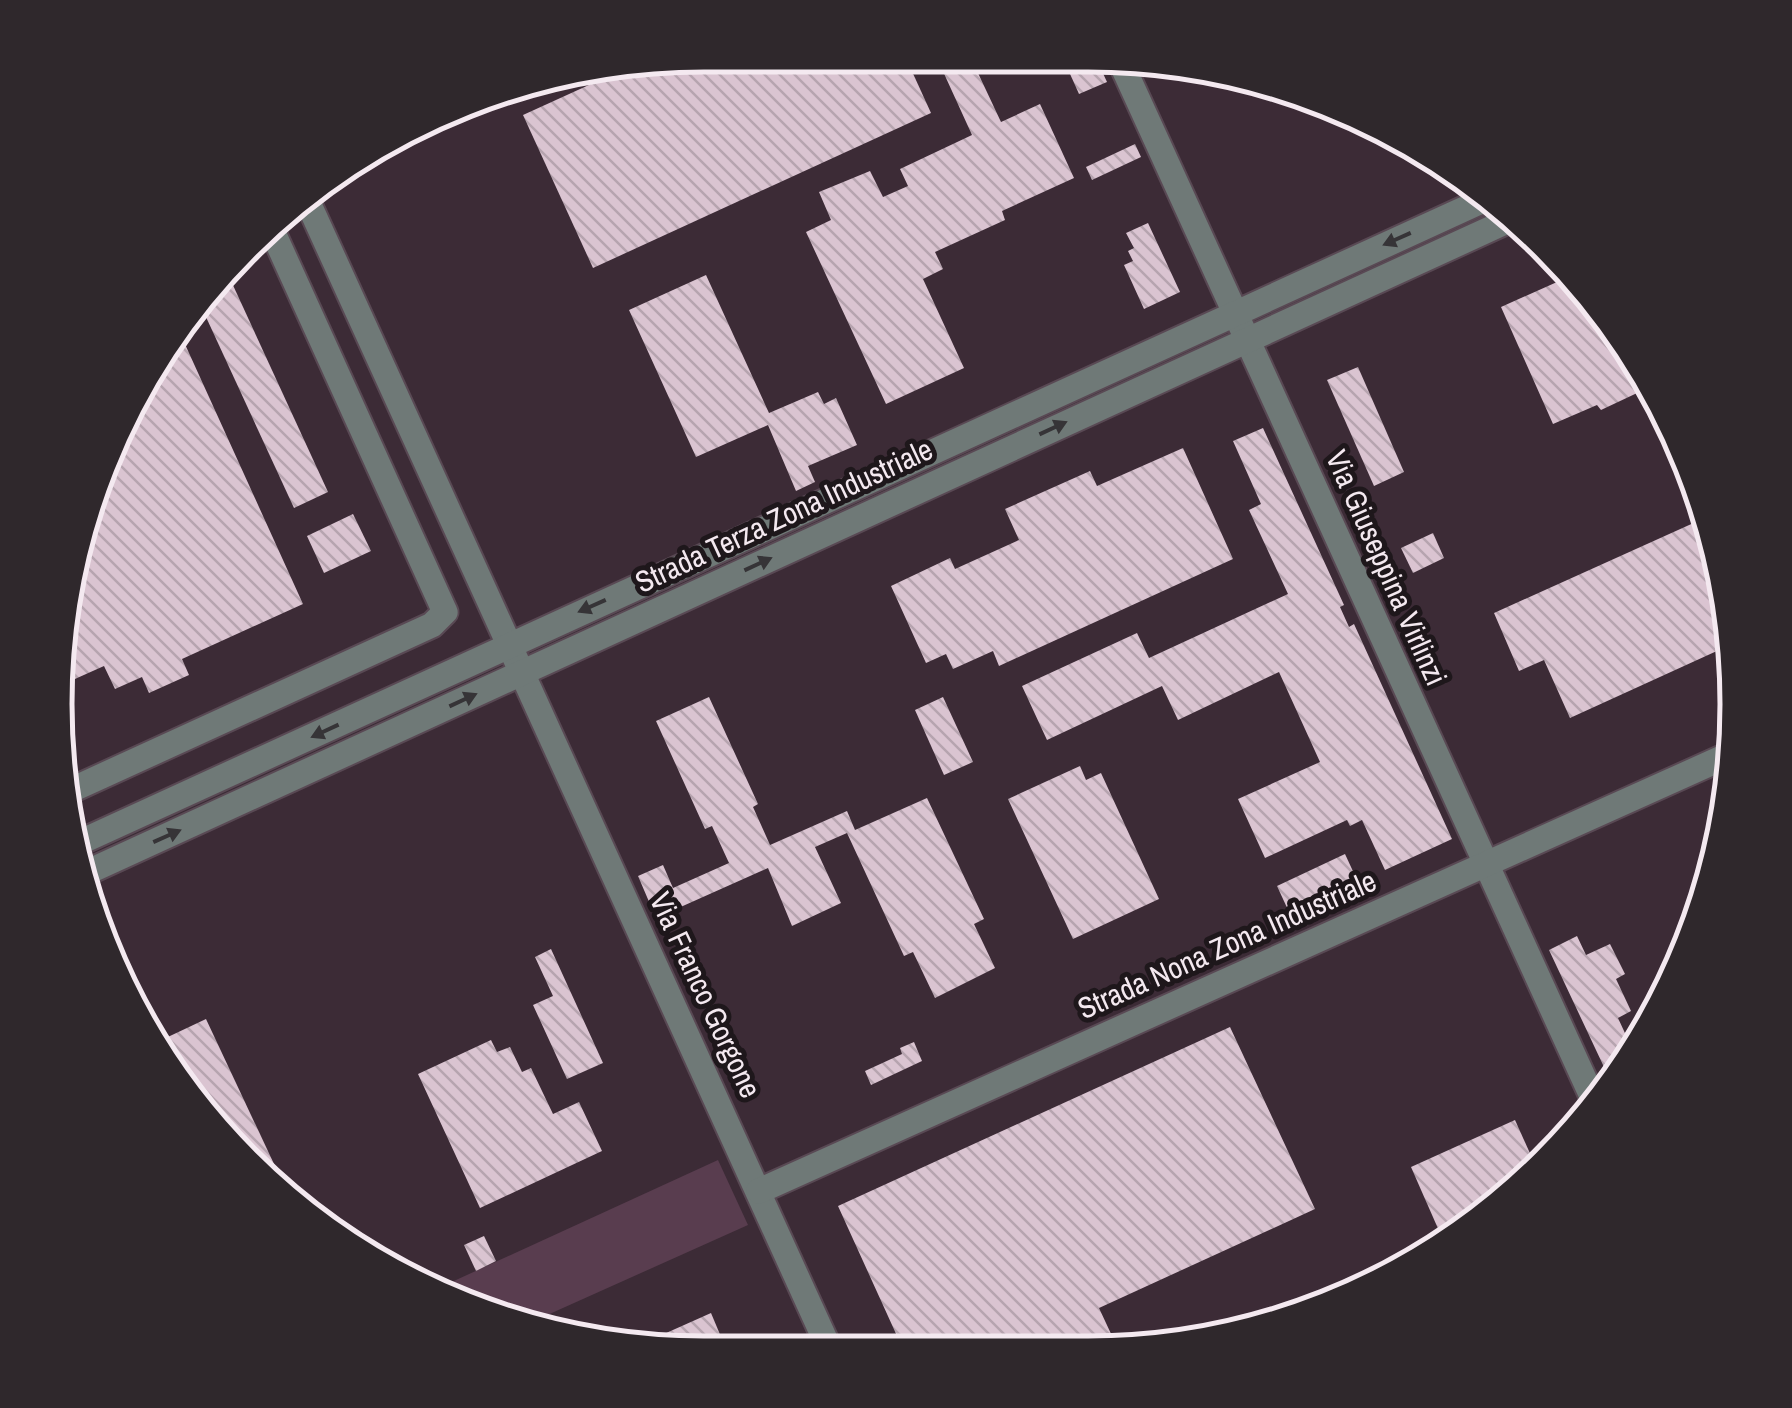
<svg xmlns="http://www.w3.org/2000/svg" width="1792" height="1408" font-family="'Archivo Narrow',sans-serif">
  <defs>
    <pattern id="building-back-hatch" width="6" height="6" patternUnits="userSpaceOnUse" patternTransform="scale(2.5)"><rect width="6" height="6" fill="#dac4d1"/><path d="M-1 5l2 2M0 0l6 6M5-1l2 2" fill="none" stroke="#b6a4af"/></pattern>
  </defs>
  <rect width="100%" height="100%" fill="#3c2b36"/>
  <path fill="#593d4f" d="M718 1160 748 1225 525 1325 456 1304 432 1291Z"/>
  <g fill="url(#building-back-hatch)">
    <path d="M704 55 905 56 931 113 593 268 523 115 635 64Z"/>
    <path d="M936 56H970L1001 122 1040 104 1074 178 1002 211 1005 220 935 252 943 269 923 279 964 368 886 404 806 232 831 220 819 192 870 171 883 197 908 186 900 169 972 135Z"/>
    <path d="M1062 56H1095L1107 82 1079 94Z"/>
    <path d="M1135 144 1141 157 1092 180 1086 167Z"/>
    <path d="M1148 223 1180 292 1144 309 1124 265 1133 261 1128 251 1134 248 1126 233Z"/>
    <path d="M226 270 328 492 294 508 200 304Z"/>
    <path d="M706 275 769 413 818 392 824 404 836 398 857 445 808 466 815 482 796 491 768 425 696 457 629 310Z"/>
    <path d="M1566 278 1650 379 1652 386 1601 410 1597 405 1553 424 1501 307Z"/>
    <path d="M184 342 303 604 182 659 189 675 149 693 142 677 115 689 104 666 57 687 77 537 142 380 163 352Z"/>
    <path d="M1358 367 1404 472 1374 486 1327 380Z"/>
    <path d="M1263 428 1344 605 1340 607 1349 627 1354 624 1452 839 1385 870 1362 820 1350 826 1347 820 1265 858 1238 799 1320 762 1279 672 1178 720 1162 686 1047 740 1022 686 1137 633 1149 658 1288 594 1249 510 1261 504 1233 441Z"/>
    <path d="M1183 448 1233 559 999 666 993 651 953 669 946 654 926 663 891 586 950 558 955 569 1019 540 1005 509 1090 471 1097 486Z"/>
    <path d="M353 514 371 551 324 573 307 536Z"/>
    <path d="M1698 521 1731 619 1730 645 1570 718 1544 660 1519 671 1494 613Z"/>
    <path d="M1433 533 1444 558 1413 573 1401 548Z"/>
    <path d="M709 697 758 804 753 807 770 845 847 811 855 830 927 798 984 919 974 924 995 968 935 998 913 952 904 956 847 833 815 847 841 903 792 926 768 868 656 918 638 876 663 865 673 888 729 863 712 826 705 829 656 721Z"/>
    <path d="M943 697 973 762 944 775 915 710Z"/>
    <path d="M1080 766 1086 780 1101 773 1159 899 1073 939 1008 799Z"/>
    <path d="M1345 854 1357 880 1289 912 1277 886Z"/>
    <path d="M1577 936 1586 955 1610 944 1625 974 1616 979 1631 1011 1618 1018 1630 1044 1611 1082 1549 950Z"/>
    <path d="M551 949 603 1063 567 1079 533 1005 553 996 535 957Z"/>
    <path d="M206 1019 289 1196 216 1132 153 1044Z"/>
    <path d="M1230 1027 1315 1209 1099 1308 1119 1351 902 1347 838 1206Z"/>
    <path d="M491 1040 497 1052 510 1047 522 1072 531 1068 553 1114 579 1102 602 1151 480 1208 418 1074Z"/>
    <path d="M914 1042 922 1061 871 1085 865 1071 902 1054 900 1048Z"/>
    <path d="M1515 1120 1533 1160 1443 1240 1411 1167Z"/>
    <path d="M484 1236 496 1261 476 1271 464 1245Z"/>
    <path d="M1423 1247 1426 1254 1413 1266 1296 1319 1259 1326 1257 1320Z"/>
    <path d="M711 1313 724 1344 646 1342Z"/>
  </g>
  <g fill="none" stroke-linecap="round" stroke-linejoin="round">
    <defs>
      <g id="minor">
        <path d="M1118 56 1596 1105"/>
        <path d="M306 198 828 1346"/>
        <path d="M67 792 432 625 445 612 270 226"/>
        <path d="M74 845 1486 199"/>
        <path d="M79 876 1516 217"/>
        <path d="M759 1191 1722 758"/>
      </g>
    </defs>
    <use href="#minor" stroke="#594954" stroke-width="29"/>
    <use href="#minor" stroke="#6f7977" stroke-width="25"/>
  </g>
  <defs><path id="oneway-solid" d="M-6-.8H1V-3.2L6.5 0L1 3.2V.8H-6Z" transform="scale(2.5)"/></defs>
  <g fill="#363437">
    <use href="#oneway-solid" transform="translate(1397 239) rotate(156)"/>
    <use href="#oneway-solid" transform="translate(1053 428) rotate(-25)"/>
    <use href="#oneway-solid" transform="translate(758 564) rotate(-25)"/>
    <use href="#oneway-solid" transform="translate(592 606) rotate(156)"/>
    <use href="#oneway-solid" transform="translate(463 700) rotate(-25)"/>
    <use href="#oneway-solid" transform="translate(325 731) rotate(155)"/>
    <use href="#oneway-solid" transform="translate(167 836) rotate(-24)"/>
  </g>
  <g text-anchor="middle" stroke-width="10" stroke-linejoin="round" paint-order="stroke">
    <g font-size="30" fill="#f4e9f0" stroke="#1e171b">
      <text transform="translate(784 516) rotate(-25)" y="10">Strada Terza Zona Industriale</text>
      <text transform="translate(1386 568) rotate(66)" y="10">Via Giuseppina Virlinzi</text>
      <text transform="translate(1227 945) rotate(-24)" y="10">Strada Nona Zona Industriale</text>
      <text transform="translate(705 995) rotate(65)" y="10">Via Franco Gorgone</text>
    </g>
  </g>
  <path d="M0 0H1792V1408H0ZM704 72H1088A632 632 0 0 1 1720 704V704A632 632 0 0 1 1088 1336H704A632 632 0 0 1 72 704V704A632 632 0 0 1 704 72Z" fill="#2f282c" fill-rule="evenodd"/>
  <path fill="none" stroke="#f4e9f0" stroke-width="5" d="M704 72H1088A632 632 0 0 1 1720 704V704A632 632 0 0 1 1088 1336H704A632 632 0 0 1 72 704V704A632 632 0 0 1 704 72Z"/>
</svg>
